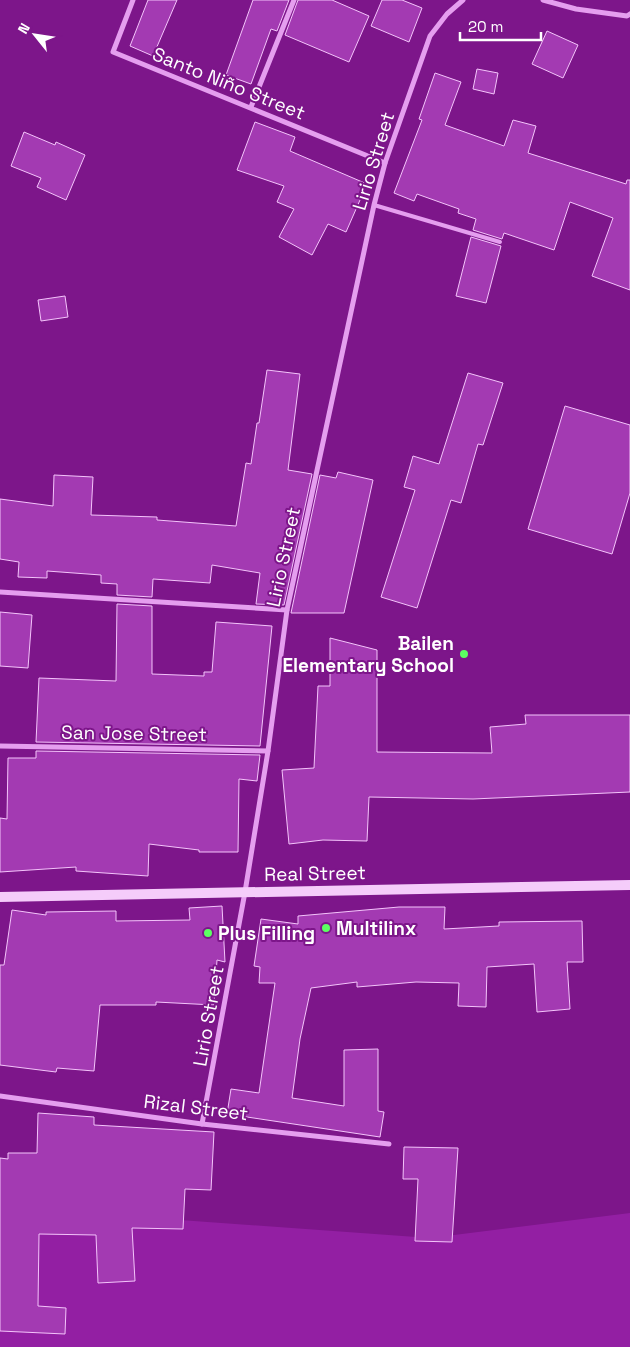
<svg xmlns="http://www.w3.org/2000/svg" width="630" height="1347" font-family="'Space Grotesk',sans-serif">
  <rect width="100%" height="100%" fill="#7d168a"/>
  <path fill="#931fa3" d="M0 1207 430 1238 630 1213V1347H0Z"/>
  <g fill="#a33ab2" stroke="#f4c4fb">
    <path d="M148 0H177L153 56 130 46Z"/>
    <path d="M253 0H289L277 31 271 29 251 84 226 75Z"/>
    <path d="M298 0H332L369 16 349 62 285 35Z"/>
    <path d="M382 0H402L422 8 409 42 371 26Z"/>
    <path d="M547 31 578 45 563 78 532 64Z"/>
    <path d="M477 69 498 73 494 94 473 89Z"/>
    <path d="M435 73 461 82 445 125 504 146 513 120 536 126 528 153 626 184 627 180H630V290L592 276 613 218 570 202 554 250 504 233 502 239 473 230 476 219 458 213 459 209 417 194 414 201 394 193 422 120 419 119Z"/>
    <path d="M255 122 295 137 290 151 367 184 346 232 328 224 312 255 279 237 294 209 277 202 284 186 237 170Z"/>
    <path d="M24 132 55 145 56 142 85 155 66 200 37 187 41 178 11 166Z"/>
    <path d="M471 237 501 246 486 303 456 296Z"/>
    <path d="M65 296 68 317 41 321 38 300Z"/>
    <path d="M267 370 300 374 288 470 312 474 284 605 256 604 260 573 212 565 210 583 153 579 152 597 117 595V584L101 583V575L47 571V578L18 577 19 562 0 559V499L53 506 54 475 93 477 91 515 157 517V520L236 526 246 463 251 464 257 423H259Z"/>
    <path d="M468 373 503 383 483 445 478 444 461 503 451 500 417 608 381 597 415 490 404 487 413 456 439 464Z"/>
    <path d="M565 406 630 425V493L612 554 528 529Z"/>
    <path d="M338 472 373 480 344 613H291L320 475 336 478Z"/>
    <path d="M117 604 152 606V674L204 676V672H212L216 622 272 626 260 746 36 742 39 678 116 681Z"/>
    <path d="M0 612 32 615 28 668 0 666Z"/>
    <path d="M330 638 377 650V752L492 753 490 727 526 724 525 715H630V792L473 799 369 797 367 841 323 840 289 844 282 770 314 768 318 686H330Z"/>
    <path d="M36 751 260 755 257 781 239 779 238 852H199V850L149 844 148 876 76 871V867L0 872V818L7 819 8 758H36Z"/>
    <path d="M222 906 225 962 217 960 214 1005 156 1002V1005H100L94 1071 57 1068 56 1072 0 1065V965H4L12 910 46 915V912L116 911V921L190 920 189 908Z"/>
    <path d="M399 907H445L444 929 499 926V922L582 921 583 962H567L570 1009 537 1012 534 964 487 967 486 1007 458 1006 459 983 416 982 357 987V982L311 988 300 1039 292 1098 344 1106V1050L378 1049V1111L384 1112 380 1137 227 1114 231 1089 259 1093 275 983H259L260 967 254 966 261 919 298 924V916Z"/>
    <path d="M38 1113 94 1117V1125L214 1132 211 1190 185 1189 183 1229 132 1228 135 1281 98 1283 96 1235 39 1234 38 1306 66 1308 65 1334 0 1331V1158L8 1159V1153H37Z"/>
    <path d="M404 1147 458 1148 452 1242 415 1241 418 1179H403Z"/>
  </g>
  <g fill="none" stroke-linecap="round" stroke-linejoin="round">
    <path stroke="#e59eef" stroke-width="4" d="M374 205 500 242"/>
    <g stroke="#e59eef" stroke-width="5">
      <path d="M133 0 113 52 385 163"/>
      <path d="M543 0 576 9 627 16 630 14"/>
      <path d="M251 107 294 0"/>
      <path d="M0 592 287 610"/>
      <path d="M0 746 268 751"/>
      <path d="M0 1096 202 1124 389 1144"/>
      <path d="M202 1124 245 892 268 751 287 610 374 205 385 163 430 36 447 14 463 0"/>
    </g>
    <path stroke="#f5ccfa" stroke-width="10" d="M0 897 630 885"/>
  </g>
  <g fill="#5cff62" stroke="#7d168a" stroke-width="2">
    <circle cx="464" cy="654" r="5"/>
    <circle cx="326" cy="928" r="5"/>
    <circle cx="208" cy="933" r="5"/>
  </g>
  <g text-anchor="middle" stroke-width="4" stroke-linejoin="round" paint-order="stroke">
    <g font-size="19" fill="#fff" stroke="#7d168a">
      <text transform="translate(229 83) rotate(22)" y="7">Santo Niño Street</text>
      <text transform="translate(373 161) rotate(-73)" y="7">Lirio Street</text>
      <text transform="translate(283 557) rotate(-78)" y="7">Lirio Street</text>
      <text transform="translate(134 733) rotate(1)" y="7">San Jose Street</text>
      <text transform="translate(315 873) rotate(-1)" y="7">Real Street</text>
      <text transform="translate(208 1016) rotate(-80)" y="7">Lirio Street</text>
      <text transform="translate(196 1107) rotate(7)" y="7">Rizal Street</text>
    </g>
    <g font-size="19" font-weight="bold" fill="#fff" stroke="#7d168a" text-anchor="start">
      <text x="454" y="650" text-anchor="end">Bailen<tspan x="454" dy="22">Elementary School</tspan></text>
      <text x="336" y="935">Multilinx</text>
      <text x="218" y="940">Plus Filling</text>
    </g>
  </g>
  <g transform="translate(35 35) rotate(300)" stroke="#7d168a" stroke-width="4" paint-order="stroke">
  <path d="M0-4L9 19L0 12L-9 19Z" fill="#ffffff"/>
  <text y="-8" font-size="14" font-weight="bold" text-anchor="middle" fill="#ffffff">N</text>
  </g>
  <path d="M460 32v8h81v-8" fill="none" stroke="#ffffff" stroke-width="2.5"/>
  <text x="468" y="32" font-size="15" fill="#ffffff" stroke="#7d168a" stroke-width="4" paint-order="stroke">20 m</text>
</svg>
